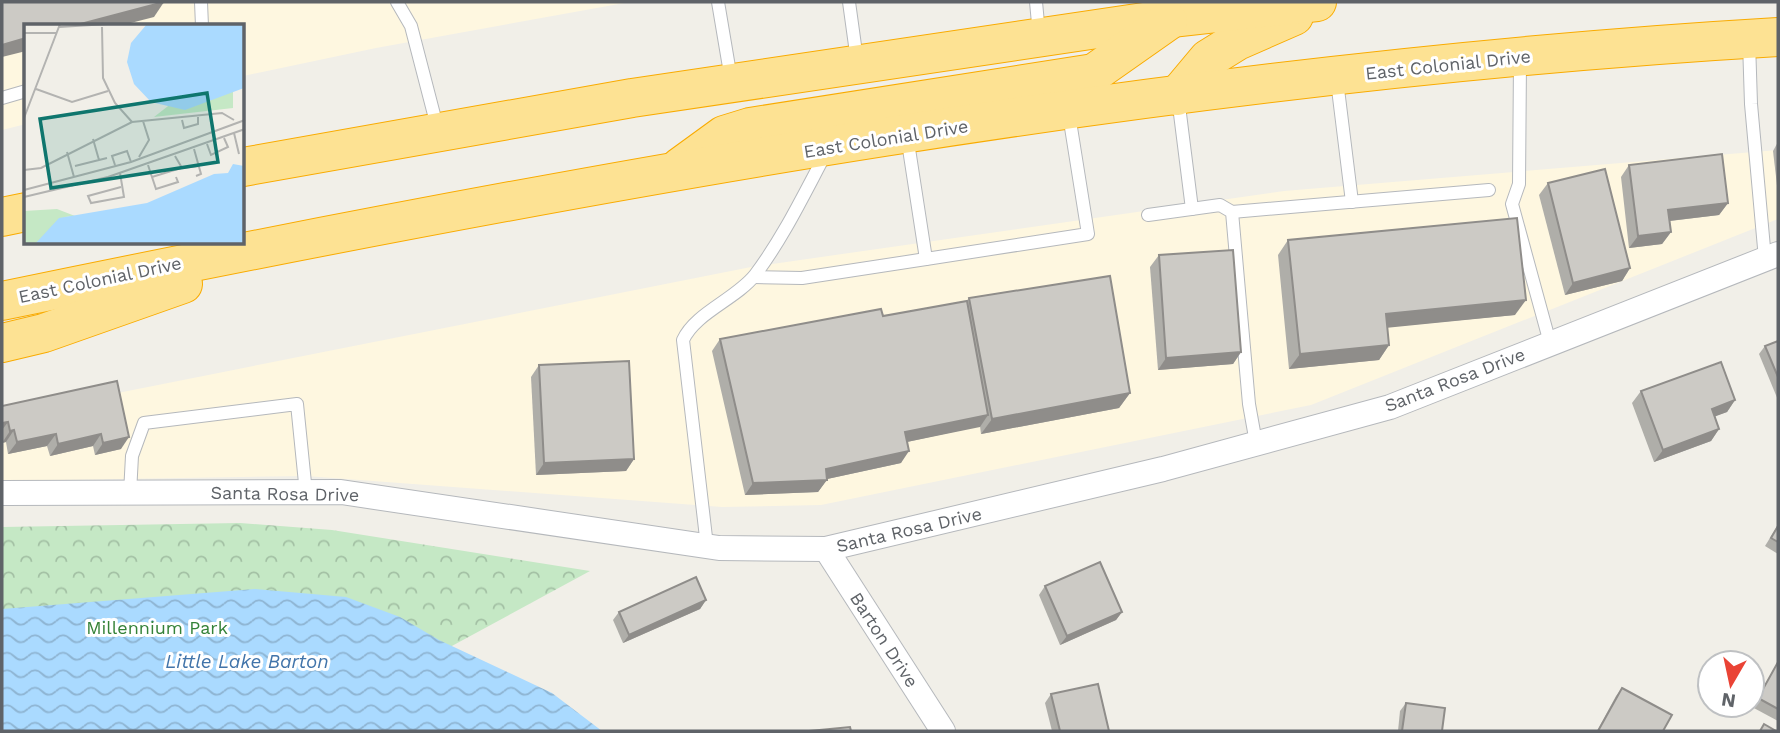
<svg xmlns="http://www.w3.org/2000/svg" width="1780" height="733" font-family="'Work Sans',sans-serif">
  <defs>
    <pattern id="park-crowns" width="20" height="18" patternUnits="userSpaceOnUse" patternTransform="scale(1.75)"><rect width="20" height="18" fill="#c5e8c5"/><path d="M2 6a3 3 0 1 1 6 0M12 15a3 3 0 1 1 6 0" fill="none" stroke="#a3c0a4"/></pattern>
    <pattern id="water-waves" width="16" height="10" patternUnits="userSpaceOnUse" patternTransform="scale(1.75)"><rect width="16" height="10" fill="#aadaff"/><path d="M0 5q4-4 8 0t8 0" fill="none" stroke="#8eb4d2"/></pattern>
  </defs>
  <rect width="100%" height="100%" fill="#f1efe8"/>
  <g fill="#fef7e0">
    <path d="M2 2H630L376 48 243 76V26H26V124L2 130Z"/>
    <path d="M1778 150V219L1311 405 821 505 722 507 306 476 2 481V416L751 267 1284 191Z"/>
  </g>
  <path fill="url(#park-crowns)" d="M240 523 332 530 590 571 295 731H2V527Z"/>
  <path fill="url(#water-waves)" d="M255 589 346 597 400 617 439 640 552 693 602 731H2V609Z"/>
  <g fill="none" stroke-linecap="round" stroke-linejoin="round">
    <defs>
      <g id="lane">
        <path d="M201 2 202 26"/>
        <path d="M397 2 411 26 438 130"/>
        <path d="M718 2 731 79"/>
        <path d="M849 2 857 60"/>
        <path d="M1036 2 1039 34"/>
        <path d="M1749 42 1751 104 1765 259"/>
        <path d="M1520 62 1519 184 1512 204 1550 343"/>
        <path d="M1337 81 1352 202"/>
        <path d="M2 98 26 91"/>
        <path d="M1178 98 1192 209"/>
        <path d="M907 136 926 259 1088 234 1069 115"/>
        <path d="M1232 212 1489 190"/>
        <path d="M1148 215 1220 205 1232 212 1249 404 1256 443"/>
        <path d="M754 277 802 278 926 259"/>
        <path d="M130 493 132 456 144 423 297 404 306 493"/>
        <path d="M707 546 683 340C695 313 736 299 755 275 783 238 804 194 826 153"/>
      </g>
      <g id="street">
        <path d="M2 493 341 492 719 548 826 549 1163 469 1390 407 1778 254"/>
        <path d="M826 549 943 731"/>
      </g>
      <g id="highway">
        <path d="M1177 96 1208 59 1237 41 1294 16"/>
        <path d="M243 167 632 98 1171 18 1317 2"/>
        <path d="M680 167 724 135 750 127 1094 73 1168 21"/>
        <path d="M2 217 26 212"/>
        <path d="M2 301C587 180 1180 72 1778 37"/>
        <path d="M2 343 44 333 183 284"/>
      </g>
    </defs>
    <use href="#lane" stroke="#b5b8bc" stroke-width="14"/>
    <use href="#street" stroke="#b5b8bc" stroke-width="26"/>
    <use href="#highway" stroke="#f9ab00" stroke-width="40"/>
    <use href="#lane" stroke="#fff" stroke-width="12"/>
    <use href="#street" stroke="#fff" stroke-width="24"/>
    <use href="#highway" stroke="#fde293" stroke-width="38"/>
  </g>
  <g fill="#afaea9">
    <path d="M1778 142V194L1773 151Z"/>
    <path d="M1629 165 1728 203 1719 215 1670 221 1671 232 1662 244 1629 248 1621 177Z"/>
    <path d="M1548 183 1630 268 1622 281 1565 295 1539 195Z"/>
    <path d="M1288 240 1515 315 1387 327 1389 345 1379 360 1289 369 1278 255Z"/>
    <path d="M1159 255 1241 352 1233 364 1158 370 1150 267Z"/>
    <path d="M969 298 1130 393 1119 408 981 434 980 426 907 442 901 463 827 479 818 492 745 495 712 351 720 339 883 316 967 301Z"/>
    <path d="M1778 341V400L1759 354 1765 346Z"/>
    <path d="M539 365 634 459 626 471 536 475 531 377Z"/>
    <path d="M117 381 121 449 95 455 93 446 50 456 47 446 8 454 6 442 2 443V406Z"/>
    <path d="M1641 391 1735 400 1727 412 1715 416 1719 429 1711 441 1654 462 1632 403Z"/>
    <path d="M1778 525V554L1765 546Z"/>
    <path d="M1045 586 1122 612 1116 620 1060 645 1039 595Z"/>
    <path d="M706 600 700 609 623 643 613 620 619 612Z"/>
    <path d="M1778 662V721L1752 707Z"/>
    <path d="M1622 688 1663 731H1597L1616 696Z"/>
    <path d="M1051 694 1109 731H1052L1045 703Z"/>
    <path d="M1406 703 1442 731H1398L1400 711Z"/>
  </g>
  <g fill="#8f8d8a">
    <path d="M164 2 154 17 119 26H73Z"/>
    <path d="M26 38V51L2 57V45Z"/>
    <path d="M1728 203 1719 215 1660 222 1668 210Z"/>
    <path d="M1671 232 1662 244 1629 248 1638 236Z"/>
    <path d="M1630 268 1622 281 1565 295 1573 283Z"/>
    <path d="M1526 300 1515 315 1375 329 1386 314Z"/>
    <path d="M1389 345 1379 360 1289 369 1300 354Z"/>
    <path d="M1241 352 1233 364 1158 370 1166 358Z"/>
    <path d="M1130 393 1119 408 981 434 992 419Z"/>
    <path d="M1735 400 1727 412 1703 421 1712 409Z"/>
    <path d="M988 415 980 427 897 444 905 432Z"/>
    <path d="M8 422 2 430V423Z"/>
    <path d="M1719 429 1711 441 1654 462 1663 450Z"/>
    <path d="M14 430 6 442 2 443 10 431Z"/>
    <path d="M56 434 47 446 8 454 17 442Z"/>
    <path d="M101 434 93 446 50 456 58 444Z"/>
    <path d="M129 437 121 449 95 455 103 443Z"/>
    <path d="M909 451 901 463 818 481 827 480 818 492 745 495 753 483Z"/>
    <path d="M634 459 626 471 536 475 544 463Z"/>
    <path d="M706 600 700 609 623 643 629 635Z"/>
    <path d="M1122 612 1116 620 1060 645 1067 636Z"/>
  </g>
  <g fill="#cccac5" stroke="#8f8d8a" stroke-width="2">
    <path d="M2 2H164L73 26H26V38L2 45Z"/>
    <path d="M1722 154 1728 203 1668 210 1671 232 1638 236 1629 165Z"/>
    <path d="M1605 169 1630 268 1573 283 1548 183Z"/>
    <path d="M1517 218 1526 300 1386 314 1389 345 1300 354 1288 240Z"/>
    <path d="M1233 250 1241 352 1166 358 1159 255Z"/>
    <path d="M1110 276 1130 393 992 419 969 298Z"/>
    <path d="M967 301 988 415 905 432 909 451 826 469 827 480 753 483 720 339 881 309 883 316Z"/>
    <path d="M1778 341V377L1765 346Z"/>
    <path d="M629 361 634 459 544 463 539 365Z"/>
    <path d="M1721 362 1735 400 1712 409 1719 429 1663 450 1641 391Z"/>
    <path d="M117 381 129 437 103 443 101 434 58 444 56 434 17 442 14 430 10 431 8 422 2 423V406Z"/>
    <path d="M1778 526V542L1771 538Z"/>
    <path d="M1100 562 1122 612 1067 636 1045 586Z"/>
    <path d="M696 577 706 600 629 635 619 612Z"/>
    <path d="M1778 662V709L1758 698Z"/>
    <path d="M1098 684 1109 731H1060L1051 694Z"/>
    <path d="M1622 688 1672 715 1663 731H1598Z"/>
    <path d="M1406 703 1445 708 1442 731H1402Z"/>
    <path d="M1764 724 1776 731H1760Z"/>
    <path d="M850 727 851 731H809Z"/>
  </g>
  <g text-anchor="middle" stroke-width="6" stroke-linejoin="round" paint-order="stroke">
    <g font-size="18" fill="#5f6368" stroke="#fff">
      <text transform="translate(1448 65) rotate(-6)" y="6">East Colonial Drive</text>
      <text transform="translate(886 139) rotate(-9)" y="6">East Colonial Drive</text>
      <text transform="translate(100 280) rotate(-12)" y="6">East Colonial Drive</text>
      <text transform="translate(1455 380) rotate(-21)" y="6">Santa Rosa Drive</text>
      <text transform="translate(285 494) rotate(1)" y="6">Santa Rosa Drive</text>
      <text transform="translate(909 530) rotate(-13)" y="6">Santa Rosa Drive</text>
      <text transform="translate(884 640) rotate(57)" y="6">Barton Drive</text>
    </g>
    <g font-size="18" fill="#348238" stroke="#fff">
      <text x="157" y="634">Millennium Park</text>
    </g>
    <g font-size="19" font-style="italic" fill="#4174aa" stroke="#fff">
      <text x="247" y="668">Little Lake Barton</text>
    </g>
  </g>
  <g transform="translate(24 24)">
    <rect width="220" height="220" fill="#f1efe8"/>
    <path d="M33 185 51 192 41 193 11 220H0V187Z" fill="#c5e8c5"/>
    <path d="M209 54V84L130 93 175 58Z" fill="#c5e8c5"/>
    <path d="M123 0H220V64L161 86 127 78 110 60 103 38 107 19ZM209 140 220 142V220H11L35 194 123 179 190 150 204 149Z" fill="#aadaff"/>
    <path fill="none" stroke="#b3b3b1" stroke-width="2" d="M35 3 84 0M78 3 79 54 91 79 108 98M0 9H33M12 65 48 78 84 67M0 94 36 0M158 96 160 104 174 100V93M210 109 215 130M69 115 75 136 83 134M183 120 187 131 204 123 200 114M170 125 177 150 172 152M43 128 50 153M151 132 158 144 175 142M115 133 125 116 119 97M91 141 88 132 103 127 107 138M124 141 128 153 157 144M51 142 75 136M0 146 17 144 108 98 198 89 210 96M96 149 100 173 67 179 64 172 97 163M128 153 132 165 154 158 152 153M0 166 107 138 221 96M0 173 84 153 221 105"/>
    <path fill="#0f766e" fill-opacity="0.15" stroke="#0f766e" stroke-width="3.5" d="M183 69 194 138 27 164 16 95Z"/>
    <rect width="220" height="220" fill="none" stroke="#5f6368" stroke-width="3.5"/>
  </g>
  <rect width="1780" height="733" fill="none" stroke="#5f6368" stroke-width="7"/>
  <g transform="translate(1731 684) rotate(189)"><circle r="33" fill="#ffffff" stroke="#bfc1c3" stroke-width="2"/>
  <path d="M0-5L12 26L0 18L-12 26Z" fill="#ea4335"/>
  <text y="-10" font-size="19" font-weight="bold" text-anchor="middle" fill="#5f6368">N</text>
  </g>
</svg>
